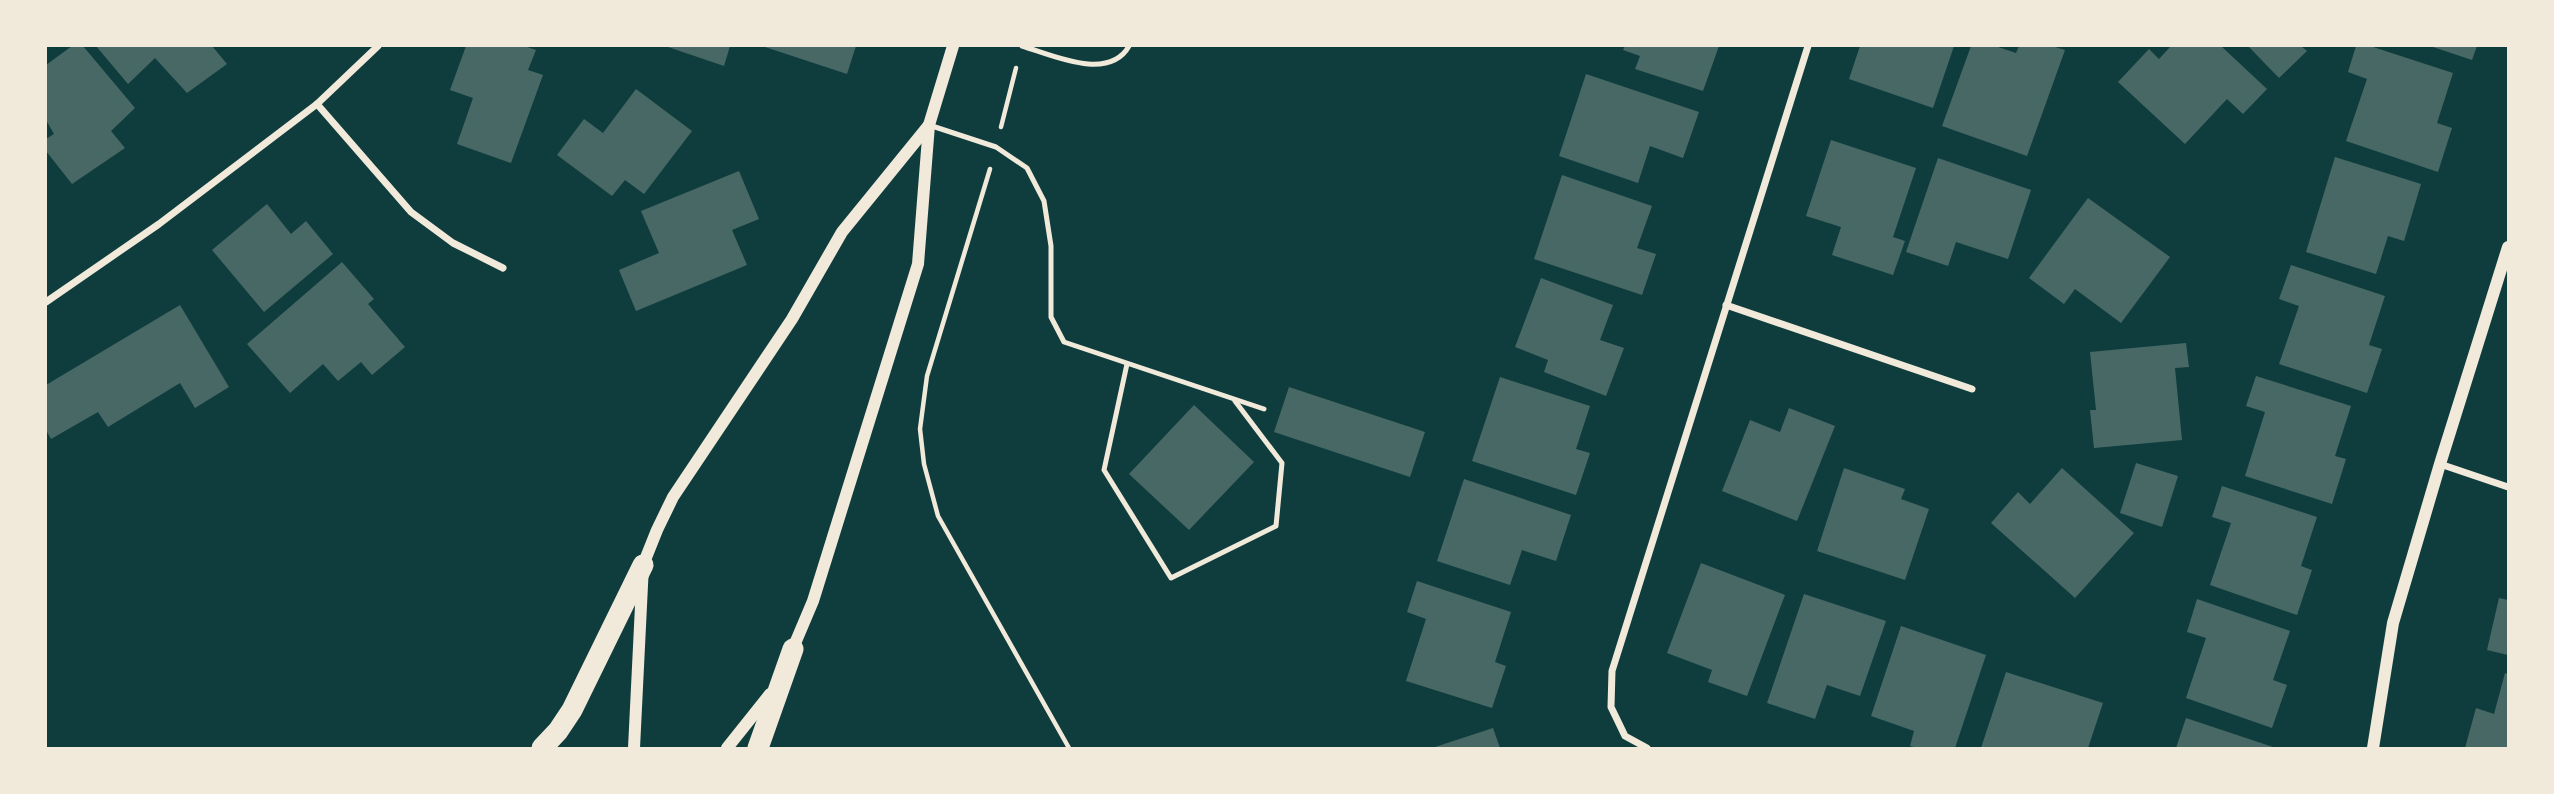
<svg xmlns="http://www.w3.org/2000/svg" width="2554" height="794" font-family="Cabin,sans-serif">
  <rect width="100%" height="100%" fill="#0f3d3e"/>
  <g fill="#486865">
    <path d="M72 46H83L135 108 111 131 125 148 72 184 46 151V139L54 134 46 120V65Z"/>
    <path d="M96 46H212L227 64 187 93 155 58 128 84Z"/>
    <path d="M466 46H524L536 50 528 70 543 75 511 163 457 144 473 98 450 90Z"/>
    <path d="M665 46H730L724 66Z"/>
    <path d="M762 46H856L847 74Z"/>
    <path d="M1625 46H1719L1703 91 1635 69 1640 56 1623 50Z"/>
    <path d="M1860 46H1954L1933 108 1849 79Z"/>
    <path d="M1971 46H1995L2016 53 2019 46H2052L2065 50 2027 156 1942 126Z"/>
    <path d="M2171 46H2221L2267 89 2243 114 2227 99 2185 144 2118 82 2149 49 2159 59Z"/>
    <path d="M2248 46H2301L2307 51 2279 78Z"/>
    <path d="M2356 46H2370L2453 73 2437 123 2452 128 2438 172 2346 141 2367 79 2348 72Z"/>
    <path d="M2430 46H2477L2472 60Z"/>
    <path d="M1586 74 1699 112 1683 158 1650 146 1638 183 1559 156Z"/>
    <path d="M636 89 692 131 644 194 625 180 612 196 557 155 584 119 603 133Z"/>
    <path d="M1831 140 1916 168 1893 237 1905 241 1893 275 1832 255 1841 227 1806 216Z"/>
    <path d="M2335 157 2421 184 2404 241 2388 236 2376 274 2306 252Z"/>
    <path d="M1938 158 2031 190 2008 259 1956 242 1948 266 1906 252Z"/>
    <path d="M739 171 759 219 732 230 747 265 636 311 619 270 659 253 641 211Z"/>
    <path d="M1562 175 1652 206 1637 248 1656 254 1642 295 1534 259Z"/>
    <path d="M2088 198 2170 257 2121 323 2075 289 2064 304 2029 278Z"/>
    <path d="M267 204 291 234 306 221 333 254 264 312 212 250Z"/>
    <path d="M342 262 374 299 368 304 405 347 372 375 361 362 338 381 323 364 290 393 247 344Z"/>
    <path d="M2291 265 2385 296 2369 345 2382 349 2367 393 2279 364 2299 306 2279 299Z"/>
    <path d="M1541 278 1613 305 1600 340 1624 348 1606 396 1544 372 1548 360 1515 347Z"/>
    <path d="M180 305 229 387 195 408 180 383 108 427 98 412 51 439 46 430V385Z"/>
    <path d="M2186 343 2189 367 2175 368 2182 440 2094 448 2090 410H2096L2090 352Z"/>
    <path d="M2256 376 2351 406 2335 456 2346 459 2332 504 2245 476 2265 412 2246 406Z"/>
    <path d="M1500 377 1590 406 1576 449 1590 453 1576 495 1472 461Z"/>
    <path d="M1289 387 1425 432 1410 477 1274 432Z"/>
    <path d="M1194 405 1254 462 1189 530 1129 474Z"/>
    <path d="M1789 408 1835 426 1797 521 1722 491 1750 420 1780 432Z"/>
    <path d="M2136 463 2178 476 2162 527 2120 513Z"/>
    <path d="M1844 468 1905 489 1901 499 1929 509 1905 580 1817 551Z"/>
    <path d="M2062 468 2134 533 2075 598 1991 523 2018 492 2030 504Z"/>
    <path d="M1464 479 1571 515 1556 561 1522 550 1510 585 1437 561Z"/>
    <path d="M2222 486 2317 517 2301 566 2312 570 2297 615 2210 585 2231 523 2212 517Z"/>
    <path d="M1701 563 1785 595 1747 696 1708 682 1712 670 1667 653Z"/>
    <path d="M1417 581 1511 612 1495 662 1506 666 1492 708 1406 681 1426 619 1407 612Z"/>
    <path d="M1804 594 1886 621 1860 696 1827 685 1815 719 1767 703Z"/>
    <path d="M2499 598 2508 600V655L2487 650Z"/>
    <path d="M2197 599 2290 631 2273 680 2287 685 2272 728 2186 698 2206 638 2187 632Z"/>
    <path d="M1901 626 1986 655 1955 748H1918L1910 746 1914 731 1871 716Z"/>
    <path d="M2006 672 2103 703 2088 748H1981Z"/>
    <path d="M2505 673 2508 674V748H2465L2476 708 2494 714Z"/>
    <path d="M2186 718 2276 748H2176Z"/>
    <path d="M1493 728 1500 748H1432Z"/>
  </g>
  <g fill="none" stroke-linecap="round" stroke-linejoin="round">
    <g stroke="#f1e9da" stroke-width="4.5">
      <path d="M1001 127 1016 68"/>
      <path d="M990 169 927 376 920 429 924 464 938 516 1069 748"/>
    </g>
    <g stroke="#f1e9da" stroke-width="5">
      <path d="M1022 46C1052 55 1109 82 1129 46"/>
      <path d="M929 125 996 147 1027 168 1044 201 1051 246V317L1064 342 1264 409"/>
      <path d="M1127 364 1104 470 1171 578 1276 526 1282 463 1235 401"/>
    </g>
    <g stroke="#f1e9da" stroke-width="7">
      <path d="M317 104 411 212 453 243 503 268"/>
      <path d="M46 302 159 224 317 104 378 46"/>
      <path d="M1726 305 1972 389"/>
      <path d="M2440 464 2508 487"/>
      <path d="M1647 748 1625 736 1611 707 1612 671 1808 46"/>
    </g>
    <g stroke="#f1e9da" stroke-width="12">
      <path d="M791 653 813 601 918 264 929 125 953 46"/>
      <path d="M634 748 643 565 657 530 673 497 792 319 842 232 929 125"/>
      <path d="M727 748 770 694"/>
      <path d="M2373 748 2393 623 2440 464 2508 247"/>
    </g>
    <g stroke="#f1e9da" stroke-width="21">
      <path d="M542 748 558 731 572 710 643 565"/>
      <path d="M758 748 793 649"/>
    </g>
  </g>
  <rect width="2554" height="794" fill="none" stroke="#f1e9da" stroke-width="94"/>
</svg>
